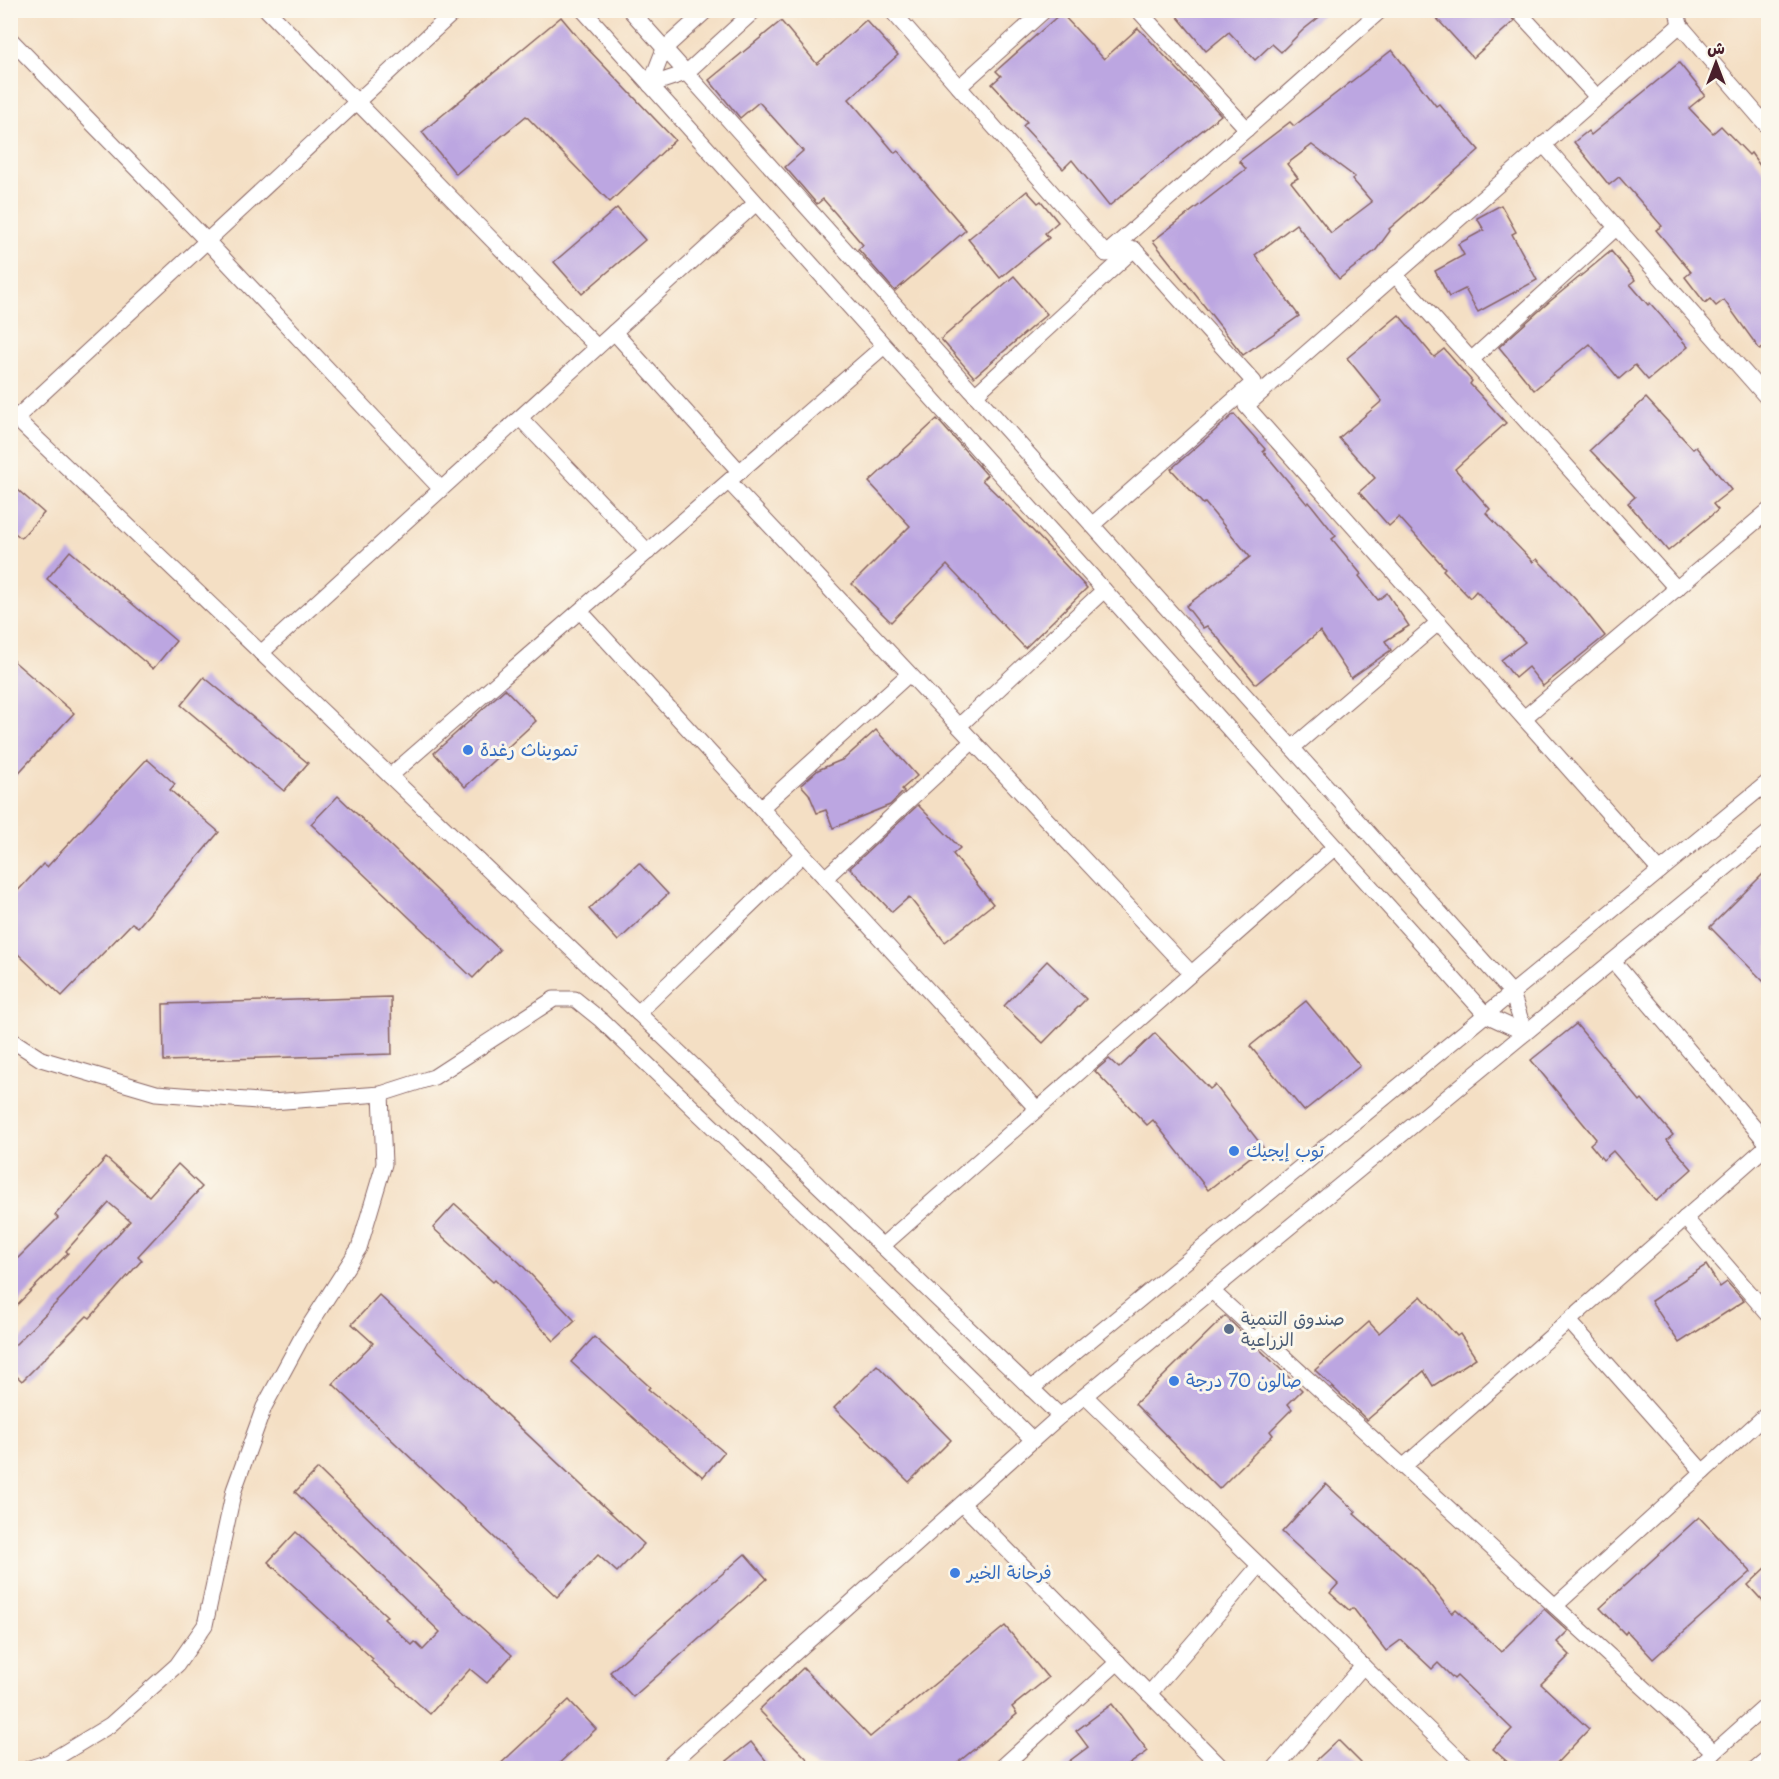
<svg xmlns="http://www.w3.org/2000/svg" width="1779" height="1779" font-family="'Playpen Sans','Playpen Sans Arabic',sans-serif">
  <rect width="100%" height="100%" fill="#fbf7ec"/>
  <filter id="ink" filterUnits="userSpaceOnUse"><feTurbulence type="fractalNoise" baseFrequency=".0167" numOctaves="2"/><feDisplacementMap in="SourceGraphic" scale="12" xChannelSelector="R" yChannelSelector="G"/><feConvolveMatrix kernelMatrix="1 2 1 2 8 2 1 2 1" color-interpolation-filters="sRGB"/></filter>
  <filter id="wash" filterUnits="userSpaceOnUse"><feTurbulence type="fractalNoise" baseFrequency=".008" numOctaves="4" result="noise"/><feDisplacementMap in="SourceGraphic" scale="24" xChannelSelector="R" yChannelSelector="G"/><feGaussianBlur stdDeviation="1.35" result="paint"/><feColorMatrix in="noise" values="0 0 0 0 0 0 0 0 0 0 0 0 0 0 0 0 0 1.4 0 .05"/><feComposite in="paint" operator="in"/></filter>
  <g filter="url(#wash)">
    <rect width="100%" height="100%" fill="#f4dfc4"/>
    <g id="blocks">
      <g fill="#bca6e1" fill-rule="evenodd">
        <path d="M1172 10H1328L1303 30 1281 52 1272 44 1255 60 1229 32 1206 51Z"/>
        <path d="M1429 10H1507L1514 21 1473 58Z"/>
        <path d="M1061 13 1104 59 1138 28 1221 115 1109 206 1072 160 1063 169 1023 126 1027 122 992 84 1001 76 996 71Z"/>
        <path d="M561 17 586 47 675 140 610 202 526 116 456 174 422 132Z"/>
        <path d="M866 20 898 55 849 99 895 153 898 151 966 230 895 291 858 249 863 245 823 199 817 204 785 167 803 151 759 102 740 118 709 80 781 21 817 64Z"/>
        <path d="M1392 50 1436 106 1439 104 1479 150 1389 229 1390 231 1376 250 1339 279 1296 224 1255 255 1299 316 1243 355 1153 241 1246 169 1239 161 1290 122 1294 126ZM1312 145 1355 177 1352 179 1372 202 1331 233 1291 182 1298 178 1287 164Z"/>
        <path d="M1679 63 1705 95 1689 108 1713 133 1721 126 1749 155 1751 153 1768 177V344L1760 350 1724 300 1716 306 1710 299 1705 303 1685 277 1691 272 1656 230 1662 226 1619 177 1609 185 1574 142 1588 131 1591 135Z"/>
        <path d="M1027 191 1038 203 1041 201 1058 222 1045 233 1049 238 1000 278 968 239Z"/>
        <path d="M1501 205 1516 232 1512 234 1537 280 1478 312 1465 289 1449 297 1435 271 1464 255 1458 244 1484 230 1477 218Z"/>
        <path d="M617 208 645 240 582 294 554 262Z"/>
        <path d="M1611 251 1635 280 1630 284 1648 305 1650 303 1688 347 1648 380 1635 365 1619 379 1590 344 1534 390 1499 347 1549 302Z"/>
        <path d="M1014 276 1047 314 974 377 941 339Z"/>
        <path d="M1399 315 1434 357 1444 349 1472 381 1470 384 1506 423 1455 469 1490 509 1486 513 1533 562 1537 559 1578 602 1605 636 1543 686 1528 667 1515 678 1501 660 1525 642 1476 591 1470 598 1443 570 1445 568 1399 517 1389 526 1359 492 1375 478 1339 438 1382 401 1347 358Z"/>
        <path d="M1646 398 1693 449 1696 447 1731 490 1713 504 1718 510 1668 551 1628 503 1635 497 1590 450Z"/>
        <path d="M1234 414 1265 449 1263 451 1307 504 1309 502 1336 536 1332 539 1361 574 1359 576 1378 600 1387 593 1409 626 1385 641 1391 650 1351 678 1320 631 1256 684 1218 638 1207 626 1203 628 1186 606 1250 557 1205 503 1203 504 1171 469Z"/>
        <path d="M937 419 987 475 982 480 1018 515 1087 588 1025 648 947 565 891 622 852 584 910 526 869 482Z"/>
        <path d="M10 483 44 513 21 538 10 529Z"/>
        <path d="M70 551 176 641 153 669 47 579Z"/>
        <path d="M10 658 74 713 10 782Z"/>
        <path d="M204 677 308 763 284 791 181 705Z"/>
        <path d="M505 689 536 721 465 787 434 753Z"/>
        <path d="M876 730 917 776 902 789 904 791 890 805 833 828 826 810 817 813 809 794 801 785 818 770 844 759Z"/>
        <path d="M147 759 175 784 170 790 219 832 138 927 132 923 62 996 18 954 10 962V899L43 864 47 867Z"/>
        <path d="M338 796 500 950 473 978 311 824Z"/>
        <path d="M918 805 960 848 953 854 993 904 945 942 909 897 892 912 850 868Z"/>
        <path d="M639 863 668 894 618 941 589 909Z"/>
        <path d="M1768 869V986L1710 927Z"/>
        <path d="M1047 961 1086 999 1043 1043 1004 1006Z"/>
        <path d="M391 997 392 1054 164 1061 163 1004Z"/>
        <path d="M1306 1001 1360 1066 1304 1111 1250 1046Z"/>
        <path d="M1576 1024 1640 1101 1642 1099 1673 1135 1667 1140 1692 1169 1656 1201 1613 1151 1603 1160 1590 1144 1596 1139 1531 1060Z"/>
        <path d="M1155 1033 1210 1089 1215 1085 1263 1147 1208 1190 1153 1120 1147 1125 1095 1071 1109 1059 1119 1068Z"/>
        <path d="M106 1158 149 1196 178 1164 202 1187 138 1256 142 1260 90 1318 87 1316 22 1381 10 1370V1350L64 1295 130 1221 109 1203 66 1251 68 1253 10 1312V1266L58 1218 55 1215Z"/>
        <path d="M455 1204 520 1263 575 1321 554 1341 495 1280 493 1282 433 1228Z"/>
        <path d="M1706 1265 1720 1287 1727 1282 1744 1301 1679 1343 1651 1301Z"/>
        <path d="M379 1295 644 1544 617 1572 598 1555 557 1597 333 1384 373 1343 352 1324Z"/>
        <path d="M1421 1296 1457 1336 1460 1334 1476 1358 1433 1386 1424 1371 1367 1420 1315 1370 1369 1322 1379 1333Z"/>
        <path d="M1225 1316 1302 1390 1288 1404 1292 1409 1270 1431 1273 1435 1219 1489 1135 1404Z"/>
        <path d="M594 1337 650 1387 648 1389 724 1452 703 1477 641 1425 571 1362Z"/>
        <path d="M877 1365 951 1440 909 1482 834 1408Z"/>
        <path d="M318 1469 442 1590 441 1591 512 1655 487 1683 470 1669 430 1714 371 1661 373 1659 268 1562 296 1532 387 1616 384 1619 412 1645 415 1642 423 1650 440 1632 295 1492Z"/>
        <path d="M1326 1484 1356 1512 1354 1514 1419 1571 1452 1613 1456 1609 1501 1652 1544 1609 1568 1631 1557 1642 1570 1655 1541 1684 1589 1729 1552 1768H1514L1493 1749 1512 1729 1457 1676 1454 1679 1438 1663 1432 1669 1401 1640 1386 1651 1353 1608 1350 1611 1330 1593 1338 1584 1282 1532Z"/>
        <path d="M1699 1517 1751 1572 1653 1659 1627 1631 1625 1634 1600 1608Z"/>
        <path d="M745 1554 767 1579 633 1697 610 1672Z"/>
        <path d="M1768 1566V1607L1748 1585Z"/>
        <path d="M1005 1626 1048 1678 1012 1707 1017 1714 951 1768H816L759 1710 803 1668 870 1737Z"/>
        <path d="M569 1700 596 1729 554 1768H496Z"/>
        <path d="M1112 1704 1148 1751 1124 1768H1060L1088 1747 1076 1731Z"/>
        <path d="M1338 1740 1366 1768H1308Z"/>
        <path d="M751 1742 772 1768H718Z"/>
      </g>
    </g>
  </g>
  <g filter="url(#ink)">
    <use href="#blocks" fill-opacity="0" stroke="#866261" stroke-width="1.5"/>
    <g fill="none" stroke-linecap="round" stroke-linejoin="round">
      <defs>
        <g id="minor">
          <path d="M267 10 597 347"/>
          <path d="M583 10 1486 1015 1525 1033 1512 993 630 10"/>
          <path d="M707 10 664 49 650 85 686 73 755 10"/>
          <path d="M891 10 1106 254 1134 249 1254 382 1246 406 1660 871"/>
          <path d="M1138 10 1247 129"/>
          <path d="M1517 10 1597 97"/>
          <path d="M1677 10 1680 25 1768 127"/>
          <path d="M10 39 207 241 441 489"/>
          <path d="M959 87 1045 10"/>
          <path d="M1543 144 1768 399"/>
          <path d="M1107 253 1381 10"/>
          <path d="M1395 275 1677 589"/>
          <path d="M614 332 740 472"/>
          <path d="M1471 360 1617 227"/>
          <path d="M975 395 1134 249"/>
          <path d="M1247 405 1680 25"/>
          <path d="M10 413 1060 1416"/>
          <path d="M16 418 456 10"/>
          <path d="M520 418 648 552"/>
          <path d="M729 482 1191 973"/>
          <path d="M1092 525 1252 384"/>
          <path d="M580 611 1037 1109"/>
          <path d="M261 653 756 203"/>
          <path d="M1524 718 1768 511"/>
          <path d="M959 726 1104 590"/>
          <path d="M1292 748 1439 622"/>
          <path d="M390 776 884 346"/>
          <path d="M761 808 909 674"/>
          <path d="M825 878 973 741"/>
          <path d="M1613 961 1768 1144"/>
          <path d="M638 1013 803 854"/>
          <path d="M10 1039 41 1059 156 1093 271 1102 381 1094 434 1077 554 999H575L601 1020 831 1240 1033 1440"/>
          <path d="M1685 1218 1768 1314"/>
          <path d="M882 1246 1335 847"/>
          <path d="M1212 1291 1714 1752"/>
          <path d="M1569 1321 1703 1472"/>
          <path d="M1031 1389 1768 782"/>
          <path d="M1085 1396 1468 1768"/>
          <path d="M1403 1467 1768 1145"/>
          <path d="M962 1504 1222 1768"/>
          <path d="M1555 1606 1768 1413"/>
          <path d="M1149 1694 1259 1566"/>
          <path d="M30 1768 49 1762 110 1725 177 1665 205 1625 234 1490 264 1407 302 1337 359 1248 384 1164 381 1094"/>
          <path d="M666 1768 1060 1416 1768 833"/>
          <path d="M1001 1768 1118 1662"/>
          <path d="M1275 1768 1363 1666"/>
          <path d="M1696 1768 1768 1704"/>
          <path d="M1756 1768 1768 1758"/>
        </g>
      </defs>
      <use href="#minor" stroke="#866261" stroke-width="17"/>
      <use href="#minor" stroke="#fff" stroke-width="15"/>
    </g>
  </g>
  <g fill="#3f7fe0" stroke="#fbf7ec" stroke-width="2">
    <circle cx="468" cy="750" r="6"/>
    <circle cx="1234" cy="1151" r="6"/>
    <circle cx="1174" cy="1381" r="6"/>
    <circle cx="955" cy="1573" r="6"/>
  </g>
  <circle fill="#5c6f8a" stroke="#fbf7ec" stroke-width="2" cx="1229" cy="1329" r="6"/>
  <g text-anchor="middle" stroke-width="6" stroke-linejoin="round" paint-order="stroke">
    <g font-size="18" fill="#366cbe" stroke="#fbf7ec" text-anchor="start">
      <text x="480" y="756">تمويناث رغدة</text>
      <text x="1246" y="1157">توب إيجيك</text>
      <text x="1186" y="1387">صالون 70 درجة</text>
      <text x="967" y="1579">فرحانة الخير</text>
    </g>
    <g font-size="18" fill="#4e5e75" stroke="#fbf7ec" text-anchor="start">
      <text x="1241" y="1325">صندوق التنمية<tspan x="1241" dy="21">الزراعية</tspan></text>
    </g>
  </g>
  <rect width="1779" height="1779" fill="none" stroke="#fbf7ec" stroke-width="36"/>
  <g transform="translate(1716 63)" stroke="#fbf7ec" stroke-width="4.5" paint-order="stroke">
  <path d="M0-4.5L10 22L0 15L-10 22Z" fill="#4a1f2b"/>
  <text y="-9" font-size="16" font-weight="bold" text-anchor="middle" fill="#4a1f2b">ش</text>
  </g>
</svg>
